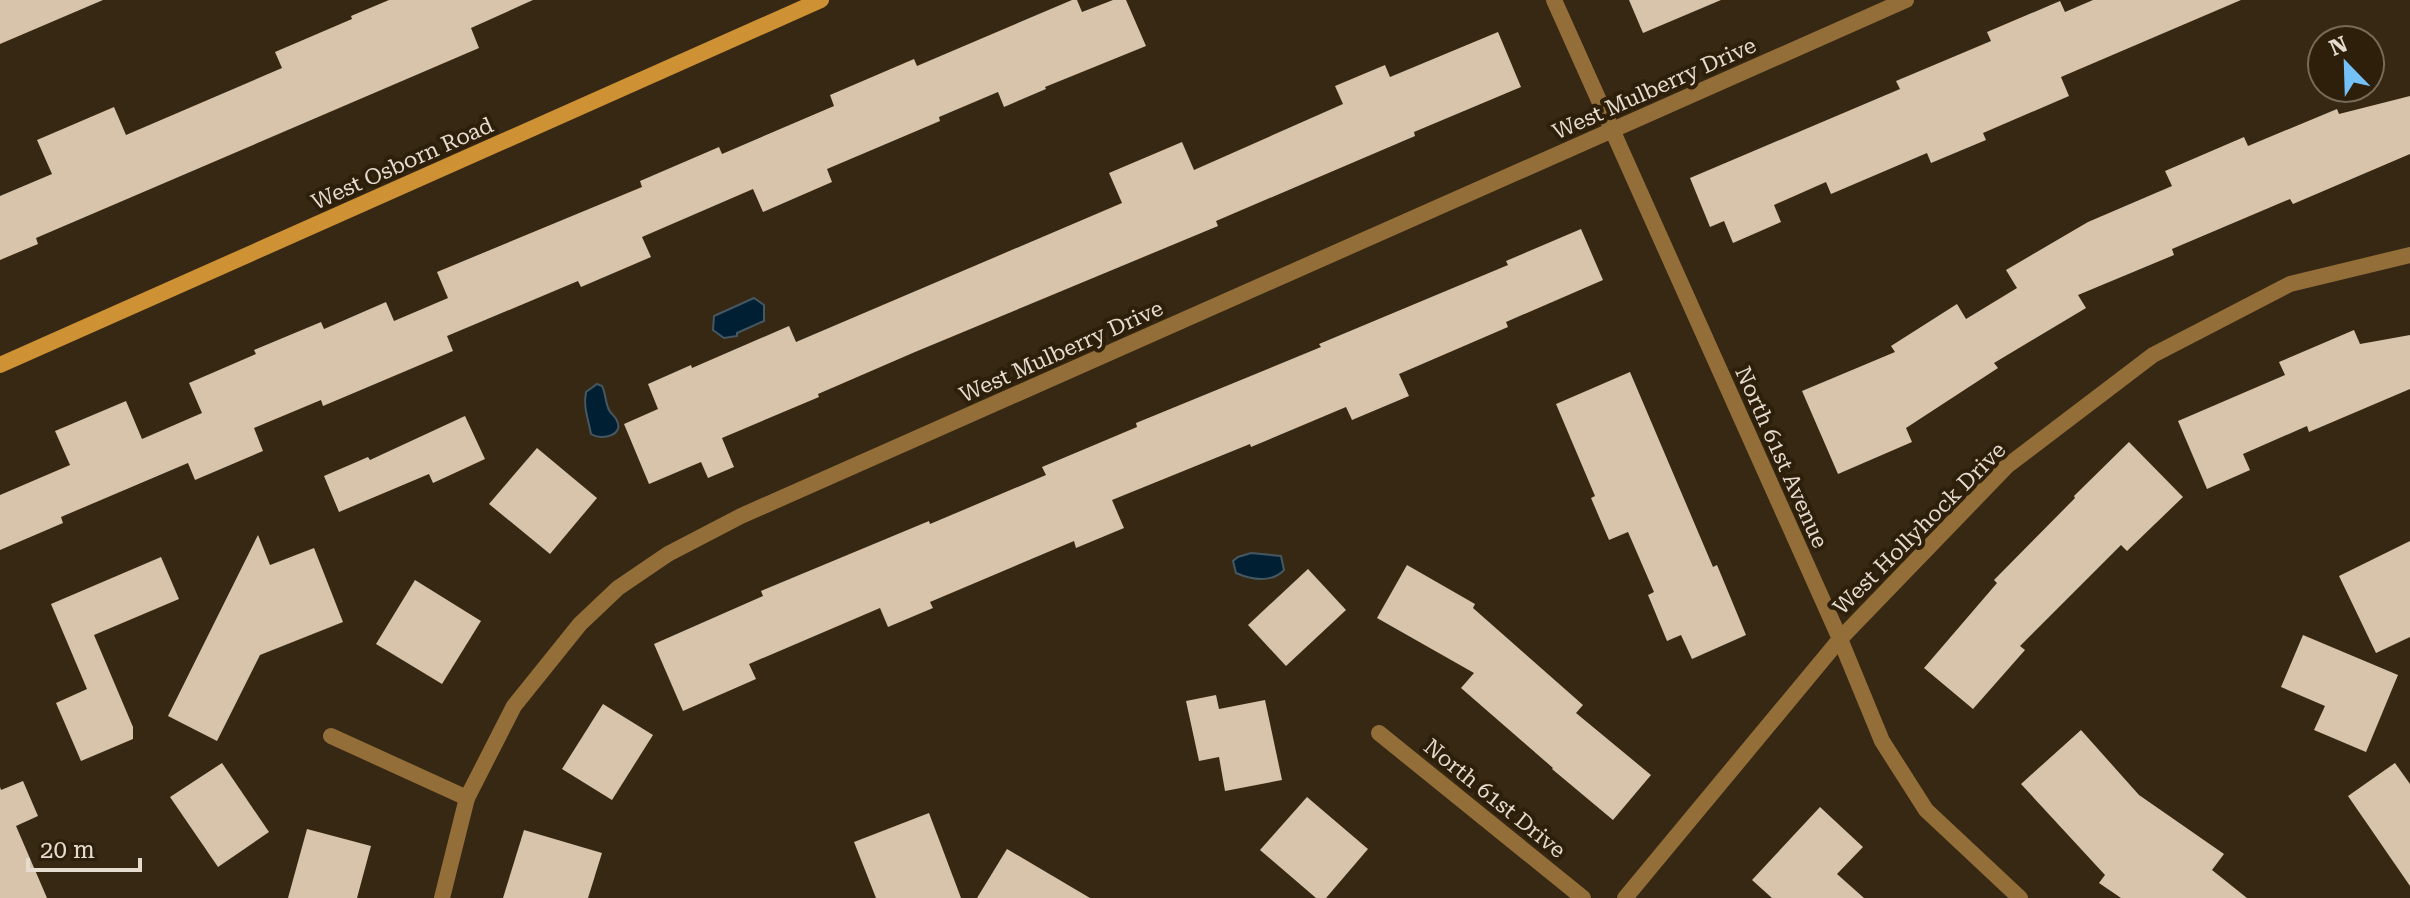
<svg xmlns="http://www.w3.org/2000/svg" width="2410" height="898" font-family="'Roboto Serif',serif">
  <rect width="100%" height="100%" fill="#372814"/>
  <g fill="#011f32" stroke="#455761" stroke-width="2">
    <path d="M754 298 764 305V321L737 333V336L724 338 713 330 714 316Z"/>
    <path d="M597 384 602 386C606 394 605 402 609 410 611 414 616 417 617 421 624 435 602 441 591 434 588 418 583 407 586 392Z"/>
    <path d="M1251 553 1281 556 1284 570C1272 583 1252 580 1236 573L1233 561 1238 557Z"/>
  </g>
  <g fill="#d7c4ab">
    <path d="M0 0H103L0 44Z"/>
    <path d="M389 0H533L471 28 479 48 36 238 38 244 0 260V196L52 174 37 140 114 107 126 135 282 68 275 52 352 19 351 16Z"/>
    <path d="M1072 0H1077L1082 12 1113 0H1126L1146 46 1045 87 1046 89 1004 107 998 92 939 117 940 121 827 169 832 182 763 212 753 189 642 237 651 257 581 287 578 281 447 336 453 351 323 406 321 400 254 428 263 451 195 480 188 463 61 517 63 523 0 550V495L70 465 55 431 126 401 142 439 202 413 189 383 256 354 254 350 321 322 324 329 386 302 394 321 448 298 437 272 642 187 640 181 719 147 722 154 834 106 830 95 914 59 917 66Z"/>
    <path d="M1629 0H1721L1643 33Z"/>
    <path d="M2093 0H2241L2061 77 2069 96 1983 133 1986 140 1931 163 1927 153 1831 194 1826 182 1774 205 1781 222 1733 243 1724 221 1710 227 1690 178 1900 89 1896 81 1991 41 1987 32 2060 1 2065 12Z"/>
    <path d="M1498 32 1521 87 1414 132 1415 136 1216 221 1218 226 915 352 818 394 819 397 722 438 734 467 708 478 701 462 649 484 624 424 658 409 648 384 691 365 692 368 789 326 796 342 1122 203 1109 173 1182 142 1194 170 1343 104 1335 86 1385 65 1390 77Z"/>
    <path d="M2410 96V154L2293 204 2290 199 2172 249 2174 255 2078 295 2086 308 1994 363 1998 368 1906 428 1912 442 1838 474 1802 391 1895 352 1891 346 1957 304 1966 319 2017 288 2006 270 2088 222 2172 186 2165 171 2244 137 2248 146 2337 109 2339 114Z"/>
    <path d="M1581 229 1603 280 1506 322 1508 327 1399 374 1409 396 1352 420 1346 407 1251 447 1250 444 1112 500 1124 528 1076 548 1074 541 930 602 933 608 888 627 880 608 749 664 756 679 683 711 654 644 763 596 761 591 929 521 930 524 1046 475 1042 467 1137 427 1136 423 1321 347 1319 344 1508 265 1506 261Z"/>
    <path d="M2354 330 2360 344 2410 335V389L2309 432 2307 426 2243 454 2250 470 2207 489 2178 421 2285 375 2279 362Z"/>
    <path d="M1630 372 1713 567 1717 565 1746 635 1692 659 1681 635 1667 641 1648 595 1654 592 1628 532 1609 540 1591 498 1595 496 1556 404Z"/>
    <path d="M465 416 485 459 433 483 429 474 339 512 324 476 368 457 370 460Z"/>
    <path d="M2129 442 2183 497 2127 551 2121 545 2020 646 2025 650 1973 709 1924 668 1997 583 1994 580 2075 498 2074 496Z"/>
    <path d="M537 448 597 498 550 554 489 504Z"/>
    <path d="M258 535 270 565 314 548 343 622 260 655 217 741 168 716Z"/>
    <path d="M2410 541V637L2376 653 2339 576Z"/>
    <path d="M161 557 179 599 94 635 133 727V739L81 761 56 703 87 689 51 604Z"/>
    <path d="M1407 565 1475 604 1473 608 1583 705 1576 713 1651 775 1613 820 1552 769 1553 768 1461 688 1474 673 1377 618Z"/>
    <path d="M1308 569 1346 610 1286 666 1248 625Z"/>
    <path d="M415 580 481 621 442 684 376 644Z"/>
    <path d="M2303 635 2398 675 2366 752 2314 730 2325 706 2281 687Z"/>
    <path d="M1216 695 1219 709 1265 700 1282 780 1225 791 1219 757 1199 761 1186 701Z"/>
    <path d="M603 704 653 735 612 800 562 769Z"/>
    <path d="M2081 730 2139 795 2224 854 2212 870 2247 898H2121L2099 883 2105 875 2021 784Z"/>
    <path d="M222 763 269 832 218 867 170 797Z"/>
    <path d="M2395 763 2410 784V886L2348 796Z"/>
    <path d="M23 781 38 816 16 826 47 898H0V787L1 790Z"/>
    <path d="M1307 797 1368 849 1326 898H1316L1260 850Z"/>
    <path d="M1820 807 1863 847 1837 874 1864 898H1772L1752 880Z"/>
    <path d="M929 813 961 898H876L854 842Z"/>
    <path d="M307 829 371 846 357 898H288Z"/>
    <path d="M524 830 602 853 588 898H503Z"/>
    <path d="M1007 849 1090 898H977Z"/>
  </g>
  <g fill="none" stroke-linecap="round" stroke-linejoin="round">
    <g stroke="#936e38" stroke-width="16">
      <path d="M1554 0 1840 639 1882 741 1926 810 2020 898"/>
      <path d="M1379 733 1583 898"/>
      <path d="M331 736 467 798 514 706 580 624 618 588 668 554 741 516 1906 0"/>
      <path d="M442 898 467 798"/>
      <path d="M1625 898 1840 639 2007 466 2153 355 2290 284 2410 255"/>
    </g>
    <path stroke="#ce9235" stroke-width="16" d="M0 365 821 0"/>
  </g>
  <g text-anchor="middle" stroke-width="8" stroke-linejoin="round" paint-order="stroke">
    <g font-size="22" fill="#e5dbce" stroke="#2d1f0a">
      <text transform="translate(1654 88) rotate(-24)" y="8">West Mulberry Drive</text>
      <text transform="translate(402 163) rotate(-24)" y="8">West Osborn Road</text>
      <text transform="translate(1061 351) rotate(-24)" y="8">West Mulberry Drive</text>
      <text transform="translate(1782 457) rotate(66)" y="8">North 61st Avenue</text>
      <text transform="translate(1919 528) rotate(-45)" y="8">West Hollyhock Drive</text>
      <text transform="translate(1495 798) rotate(39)" y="8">North 61st Drive</text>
    </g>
  </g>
  <g transform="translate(2346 64) rotate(337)"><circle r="38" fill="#2d1f0a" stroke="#776a58" stroke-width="2"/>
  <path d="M0-6L14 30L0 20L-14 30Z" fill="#73c1f6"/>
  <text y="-12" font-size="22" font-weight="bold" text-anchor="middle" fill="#e5dbce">N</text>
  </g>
  <path d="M28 858v12h112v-12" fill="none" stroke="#e5dbce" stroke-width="4"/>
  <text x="40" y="858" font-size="24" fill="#e5dbce" stroke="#2d1f0a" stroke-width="6" paint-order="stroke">20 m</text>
</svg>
